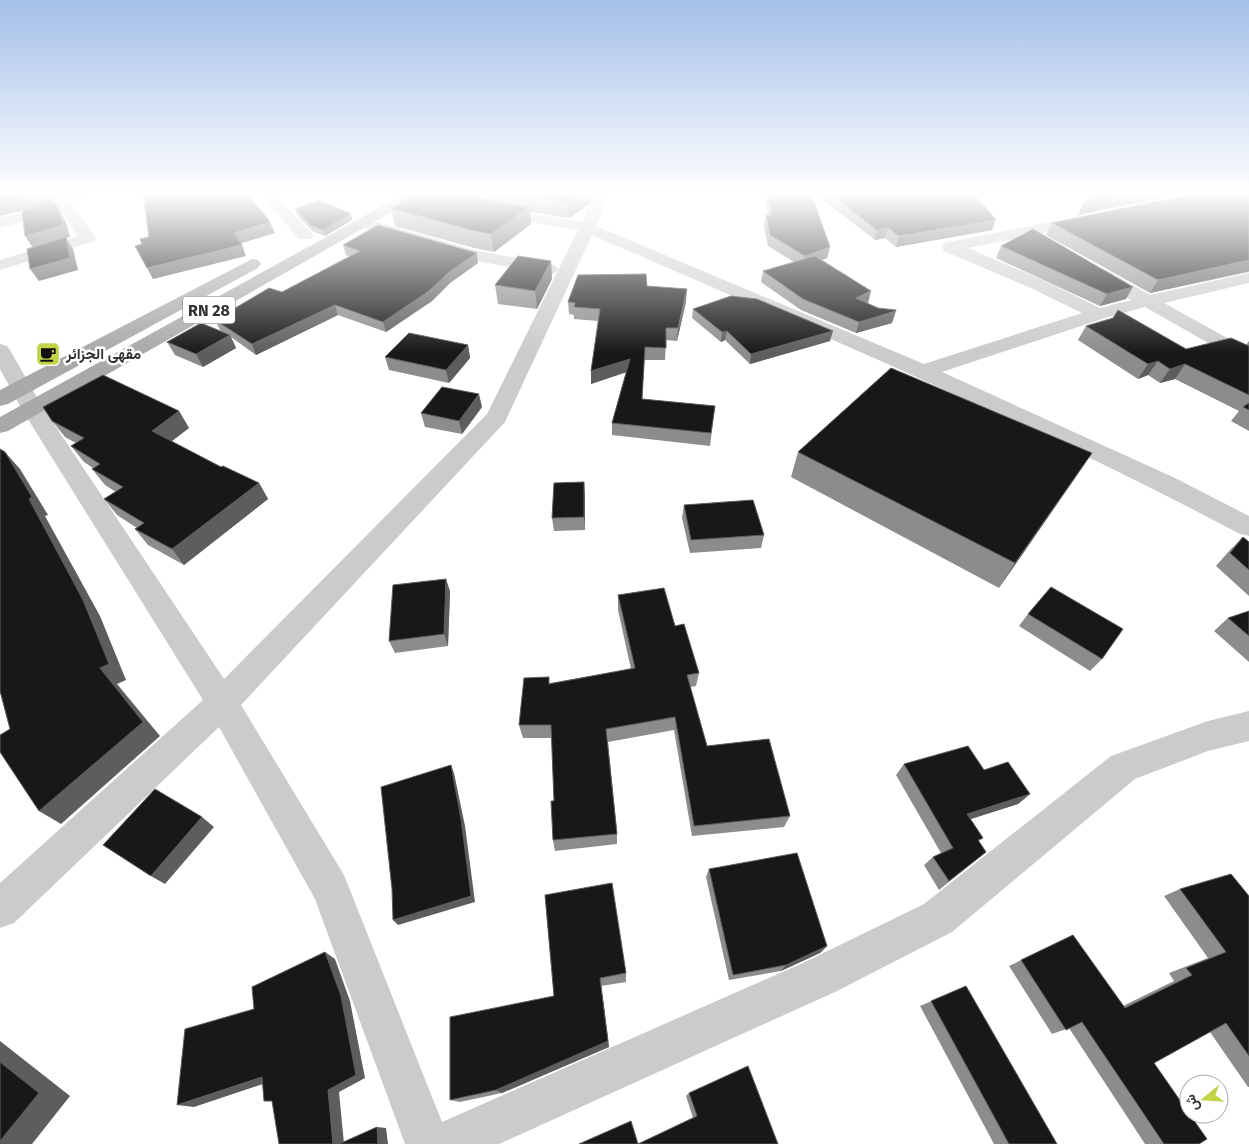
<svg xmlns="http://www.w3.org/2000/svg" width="1249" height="1144" font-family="'Fira Sans',Vazirmatn,sans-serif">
  <rect width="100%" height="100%" fill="#fff"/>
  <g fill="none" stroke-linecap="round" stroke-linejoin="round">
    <g fill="#cbcbcb" fill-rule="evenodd">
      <path d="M49 193H64L96 238 94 241 0 270V260L78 236 62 212 0 228V218L56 204Z"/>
      <path d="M260 193H275L311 233 313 236 311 239H299Z"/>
      <path d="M439 193H461L509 210 582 222 596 193H611L596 226 924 364 1082 313 1033 289 944 251 942 247 944 243 1086 215 1092 217 1094 220 1092 223 968 248 1045 281 1100 308 1131 300 1092 277 1089 273 1092 269 1098 268 1104 269 1150 295 1249 273V283L1164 303 1249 350V364L1242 362 1145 307 1105 318 942 372 1175 478 1249 516V536L1240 534C1029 422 810 330 592 235L505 422 241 705 344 875 442 1122 805 962 924 904 1111 756 1208 721 1249 711V741L1208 751 1135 779 952 932 835 992 499 1144H405L315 899 219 727 14 923 0 928V883L203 700 21 408 24 403 32 401 40 403 224 679 487 414 578 230 501 217 441 196Z"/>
      <path d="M363 218 474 250 549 264 555 265 558 269 555 273 549 274 466 259 357 226 355 223 357 220Z"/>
    </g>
    <path fill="#cbcbcb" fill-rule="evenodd" d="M0 344 7 346 10 350 43 408 40 413 32 415 24 413 21 408 0 369Z"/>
    <g fill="#a9a9a9" fill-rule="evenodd">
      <path d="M406 193H425L8 431 0 433V417Z"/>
      <path d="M252 259 258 260 261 264 258 268 8 404 0 406V390Z"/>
    </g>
  </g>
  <g fill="#8c8c8c">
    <path d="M492 193H592V198L589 204 569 218 530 212 531 224 494 252 474 248 395 226 391 208 493 200Z"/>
    <path d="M763 193H811L830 247 827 258 822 260 868 303H867L892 323 856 333 801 310 761 282 763 271 794 262 768 246 764 226 766 215H768Z"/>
    <path d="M814 193H973L992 230 896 247 885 238 875 240Z"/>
    <path d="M1088 193H1185L1078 215 1088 200 1087 196Z"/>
    <path d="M1197 193H1249V272L1150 293 1046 235 1052 223Z"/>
    <path d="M295 209 351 214 352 220 325 236 312 231 297 215Z"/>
    <path d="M343 245 478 263 450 283 432 301 386 332 338 315 256 355 231 337 236 348 203 367 175 355 167 342 225 333 220 330 215 320 282 292 350 257 346 255Z"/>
    <path d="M1001 246 1126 299 1100 306 996 258Z"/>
    <path d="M551 261 552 279 537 309 498 304 495 285Z"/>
    <path d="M647 286 686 302 677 341 666 340 665 360H644L642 399 715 406 710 446 612 435V423L626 372 591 384 598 321 574 319V315L569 314 568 302Z"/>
    <path d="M693 309 830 341 750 364 725 340 721 342 692 318Z"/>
    <path d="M1086 326 1186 349 1246 345 1249 341V431L1231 421 1239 411 1175 379 1160 383 1148 375 1138 379 1078 340Z"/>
    <path d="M468 345 470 358 449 383 389 370 385 357Z"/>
    <path d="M482 407 462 434 425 427 421 413Z"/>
    <path d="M179 411 189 428 171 441 221 467 259 483 268 499 184 565 148 545 135 529 137 528 117 515 104 499 116 492 105 485 92 469 93 468 84 462 71 446 76 443 65 437 52 421Z"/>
    <path d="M798 452 1075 478 999 588 791 477Z"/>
    <path d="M584 482 585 530 554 531 552 518Z"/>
    <path d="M684 505 764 535 761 548 690 553 682 518Z"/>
    <path d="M1243 537 1249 542V596L1216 566 1230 550Z"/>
    <path d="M450 591 448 646 395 653 389 641Z"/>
    <path d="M618 595 675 626 699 673 696 686 690 687 707 746 790 816 784 827 692 836 674 730 608 742 617 834V844L555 851 553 840 554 801 552 738H523L519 725 550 683 631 669 618 610Z"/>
    <path d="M1249 611V662L1214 631 1228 618Z"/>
    <path d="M1028 614 1102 659 1090 671 1019 626Z"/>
    <path d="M904 764 984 770 1030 794 1018 804 971 819 983 838 979 841 986 852 939 890 924 865 933 857 941 853 896 775Z"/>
    <path d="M709 869 827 946 820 953 781 971 729 980 706 877Z"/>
    <path d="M1180 889 1249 896V1087H1248L1210 1032 1154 1063 1199 1144H1145L1069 1028 1052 1034 1009 966 1073 935 1123 1006 1174 981 1169 973 1208 958 1164 896Z"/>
    <path d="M545 895 626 973V982L601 986 609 1047 502 1093 460 1102 450 1100 554 996Z"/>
    <path d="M966 986 1057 1144H994L920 1006Z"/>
    <path d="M689 1093 778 1144 693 1118 686 1096Z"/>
  </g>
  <g fill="#5d5d5d">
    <path d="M43 193H48L53 203 0 216V204Z"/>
    <path d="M67 193H101L71 200Z"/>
    <path d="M581 193H592V198L589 204 569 218 568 202Z"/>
    <path d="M1132 193H1185L1078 215 1083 203Z"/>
    <path d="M529 207 531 224 494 252 491 234Z"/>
    <path d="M59 210 66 222 70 237 66 238 73 249 78 270 39 281 30 269 33 248 25 236Z"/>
    <path d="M351 214 352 220 325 236 323 230Z"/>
    <path d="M996 220 992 230 896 247 899 236Z"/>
    <path d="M270 222 275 233 239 244 234 233Z"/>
    <path d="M888 228 885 238 875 240 877 230Z"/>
    <path d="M242 245 246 256 153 279 147 268Z"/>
    <path d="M830 247 827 258 802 267 805 256Z"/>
    <path d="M477 253 478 263 450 283 432 301 386 332 383 322 448 273Z"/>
    <path d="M1249 260V271L1150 293 1158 280Z"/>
    <path d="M551 261 552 279 537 309 535 291Z"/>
    <path d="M1133 287 1126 299 1100 306 1107 294Z"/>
    <path d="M687 289 686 302 677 341 678 328Z"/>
    <path d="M871 291 868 303 853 310 856 298Z"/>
    <path d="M335 305 338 315 256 355 252 344Z"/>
    <path d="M896 311 892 323 856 333 859 322Z"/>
    <path d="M727 331 725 340 721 342 722 332Z"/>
    <path d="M833 331 830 341 750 364 751 354Z"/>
    <path d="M230 335 236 348 203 367 196 354Z"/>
    <path d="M468 345 470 358 449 383 446 370Z"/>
    <path d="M630 359V371L591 384V371Z"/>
    <path d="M1158 361 1148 375 1138 379 1148 364Z"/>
    <path d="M1185 364 1175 379 1160 383 1170 369Z"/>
    <path d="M479 394 482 407 462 434 459 421Z"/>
    <path d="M179 411 189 428 163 448 152 431Z"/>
    <path d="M5 452 20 469 48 515 45 516 100 616 126 680 117 684 160 736 61 824 39 811 100 668Z"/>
    <path d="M1092 453 1075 478 999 588 1015 563Z"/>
    <path d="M584 482 585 496V530L584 517Z"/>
    <path d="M259 483 268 499 184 565 172 549Z"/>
    <path d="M446 579 450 591 448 646 444 634Z"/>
    <path d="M451 765 454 773 465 826 475 902 398 925 393 920Z"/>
    <path d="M1030 794 1018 804 958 823 967 814Z"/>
    <path d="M202 817 214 827 165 884 151 876Z"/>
    <path d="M827 946 820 953 781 971 786 965Z"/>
    <path d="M325 952 335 959 350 1001 365 1078 339 1092 344 1144H333L328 1090Z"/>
    <path d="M600 978 609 1047 502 1093 496 1090Z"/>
    <path d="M0 1041 70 1096 32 1144H0Z"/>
    <path d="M262 1077 275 1080 194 1107 177 1105Z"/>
    <path d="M377 1127 386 1128 388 1144H378Z"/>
  </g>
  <g fill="#181818" stroke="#5d5d5d">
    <path d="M0 193H43L0 204Z"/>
    <path d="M143 193H244L245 195 248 194 270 222 234 233 242 245 147 268 135 246 142 244 140 239 149 237Z"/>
    <path d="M417 193H464L472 195 475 194 498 202 529 207 491 234 471 230 391 208Z"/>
    <path d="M513 193H581L568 202Z"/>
    <path d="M767 193H811L830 247 805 256 770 235 766 215H772Z"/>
    <path d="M829 193H973L996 220 899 236 888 228 877 230Z"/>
    <path d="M1096 193H1132L1083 203 1097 196Z"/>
    <path d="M1197 193H1246L1249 195V260L1158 280 1052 223Z"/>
    <path d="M319 200 351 214 323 230 310 225 295 209Z"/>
    <path d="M54 202 59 210 63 225 25 236 22 211Z"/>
    <path d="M378 225 477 253 448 273 429 291 383 322 335 305 252 344 215 320 269 288 282 292 360 251 343 245Z"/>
    <path d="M1033 229 1133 287 1107 294 1001 246Z"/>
    <path d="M66 237 70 258 30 269 27 249Z"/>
    <path d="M518 256 551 261 535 291 495 285Z"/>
    <path d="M815 256 871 291 856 298 878 308 896 310V311L859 322 803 299 763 271Z"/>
    <path d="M646 274 647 286 687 289 678 328H666V348L645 347 642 399 715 406 711 433 612 423 630 359 591 371 600 309 574 307 575 303 568 302 578 275Z"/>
    <path d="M731 296 757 299 833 331 751 354 727 331 722 332 693 309Z"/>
    <path d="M1118 310 1186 349 1231 338 1249 346V395L1185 364 1170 369 1158 361 1148 364 1086 326 1113 318Z"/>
    <path d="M201 323 230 335 196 354 167 342Z"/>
    <path d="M409 333 468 345 446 370 385 357Z"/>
    <path d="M891 368 1092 453 1015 563 798 452Z"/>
    <path d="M103 375 179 411 152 431 221 467 223 466 259 483 172 549 135 529 144 523 104 499 123 487 92 469 100 464 71 446 84 438 52 421 43 407Z"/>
    <path d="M442 387 479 394 459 421 421 413Z"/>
    <path d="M1249 403V410L1243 407Z"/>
    <path d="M0 449 5 452 32 497 29 499 83 600 109 664 100 668 143 722 39 811 0 752V735L10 729 0 691Z"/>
    <path d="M584 482V517L552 518 554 483Z"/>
    <path d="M753 500 764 535 691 540 684 505Z"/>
    <path d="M1243 537 1249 542V570L1230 553Z"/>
    <path d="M446 579 444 634 389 641 393 585Z"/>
    <path d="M1051 587 1123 629 1102 659 1028 614Z"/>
    <path d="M664 588 675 626 684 624 699 673 687 675 707 746 769 739 790 816 694 826 675 717 606 729 617 834 553 840 551 801H554L551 725H519L524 678 549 677V684L635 668 618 595Z"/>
    <path d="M1249 611V636L1228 618Z"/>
    <path d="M968 746 984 770 1008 762 1030 794 967 814 983 838 978 840 986 852 949 881 933 857 953 848 904 764Z"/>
    <path d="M451 765 461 819 471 896 393 920 392 889 381 787Z"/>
    <path d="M155 789 202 817 151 876 103 845Z"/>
    <path d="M797 853 827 946 786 965 733 975 709 869Z"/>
    <path d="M1231 874 1249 896V1056L1226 1023 1154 1063 1207 1139 1199 1144H1164L1082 1022 1066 1030 1021 960 1073 935 1125 1008 1192 975 1186 968 1226 952 1180 889Z"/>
    <path d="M612 883 626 973 600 978 608 1041 496 1090 450 1100V1017L554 996 545 895Z"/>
    <path d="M325 952 341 996 356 1075 328 1090 333 1144H279L272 1101H264L262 1077 177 1105 185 1029 254 1009 252 987Z"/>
    <path d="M966 986 1057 1144H1009L931 1001Z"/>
    <path d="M0 1062 39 1093 0 1141Z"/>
    <path d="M748 1066 778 1144H638L697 1116 689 1093Z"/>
    <path d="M631 1121 638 1144H579Z"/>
    <path d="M377 1127 378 1144H339Z"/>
  </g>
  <linearGradient id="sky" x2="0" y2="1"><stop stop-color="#a4bfe8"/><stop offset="0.55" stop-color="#fff"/><stop offset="1" stop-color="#fff" stop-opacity="0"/></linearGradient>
  <rect width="1249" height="353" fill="url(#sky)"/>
  <defs>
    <symbol id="cafe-square" viewBox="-11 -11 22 22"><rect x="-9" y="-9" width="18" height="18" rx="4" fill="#c3d348" stroke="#fff"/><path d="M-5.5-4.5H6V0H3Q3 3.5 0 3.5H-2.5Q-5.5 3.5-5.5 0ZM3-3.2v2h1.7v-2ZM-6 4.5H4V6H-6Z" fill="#111"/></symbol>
  </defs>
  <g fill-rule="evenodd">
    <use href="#cafe-square" x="34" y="340" width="28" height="28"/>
  </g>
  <g text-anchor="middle" stroke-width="5" stroke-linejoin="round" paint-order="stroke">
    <g font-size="15" font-weight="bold" fill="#313131" stroke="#fff" text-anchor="start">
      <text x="66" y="359">مقهى الجزائر</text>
    </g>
    <rect fill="#fff" stroke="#6f6f6f" stroke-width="1" x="183" y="296.5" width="52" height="27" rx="4"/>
    <g font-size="16" font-weight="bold" fill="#313131">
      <text x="209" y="316">RN 28</text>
    </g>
  </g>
  <g transform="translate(1204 1099) rotate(252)"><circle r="24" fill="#ffffff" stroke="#adadad"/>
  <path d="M0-4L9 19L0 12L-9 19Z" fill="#c3d348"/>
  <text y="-8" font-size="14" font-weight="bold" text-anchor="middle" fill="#313131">ش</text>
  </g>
</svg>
